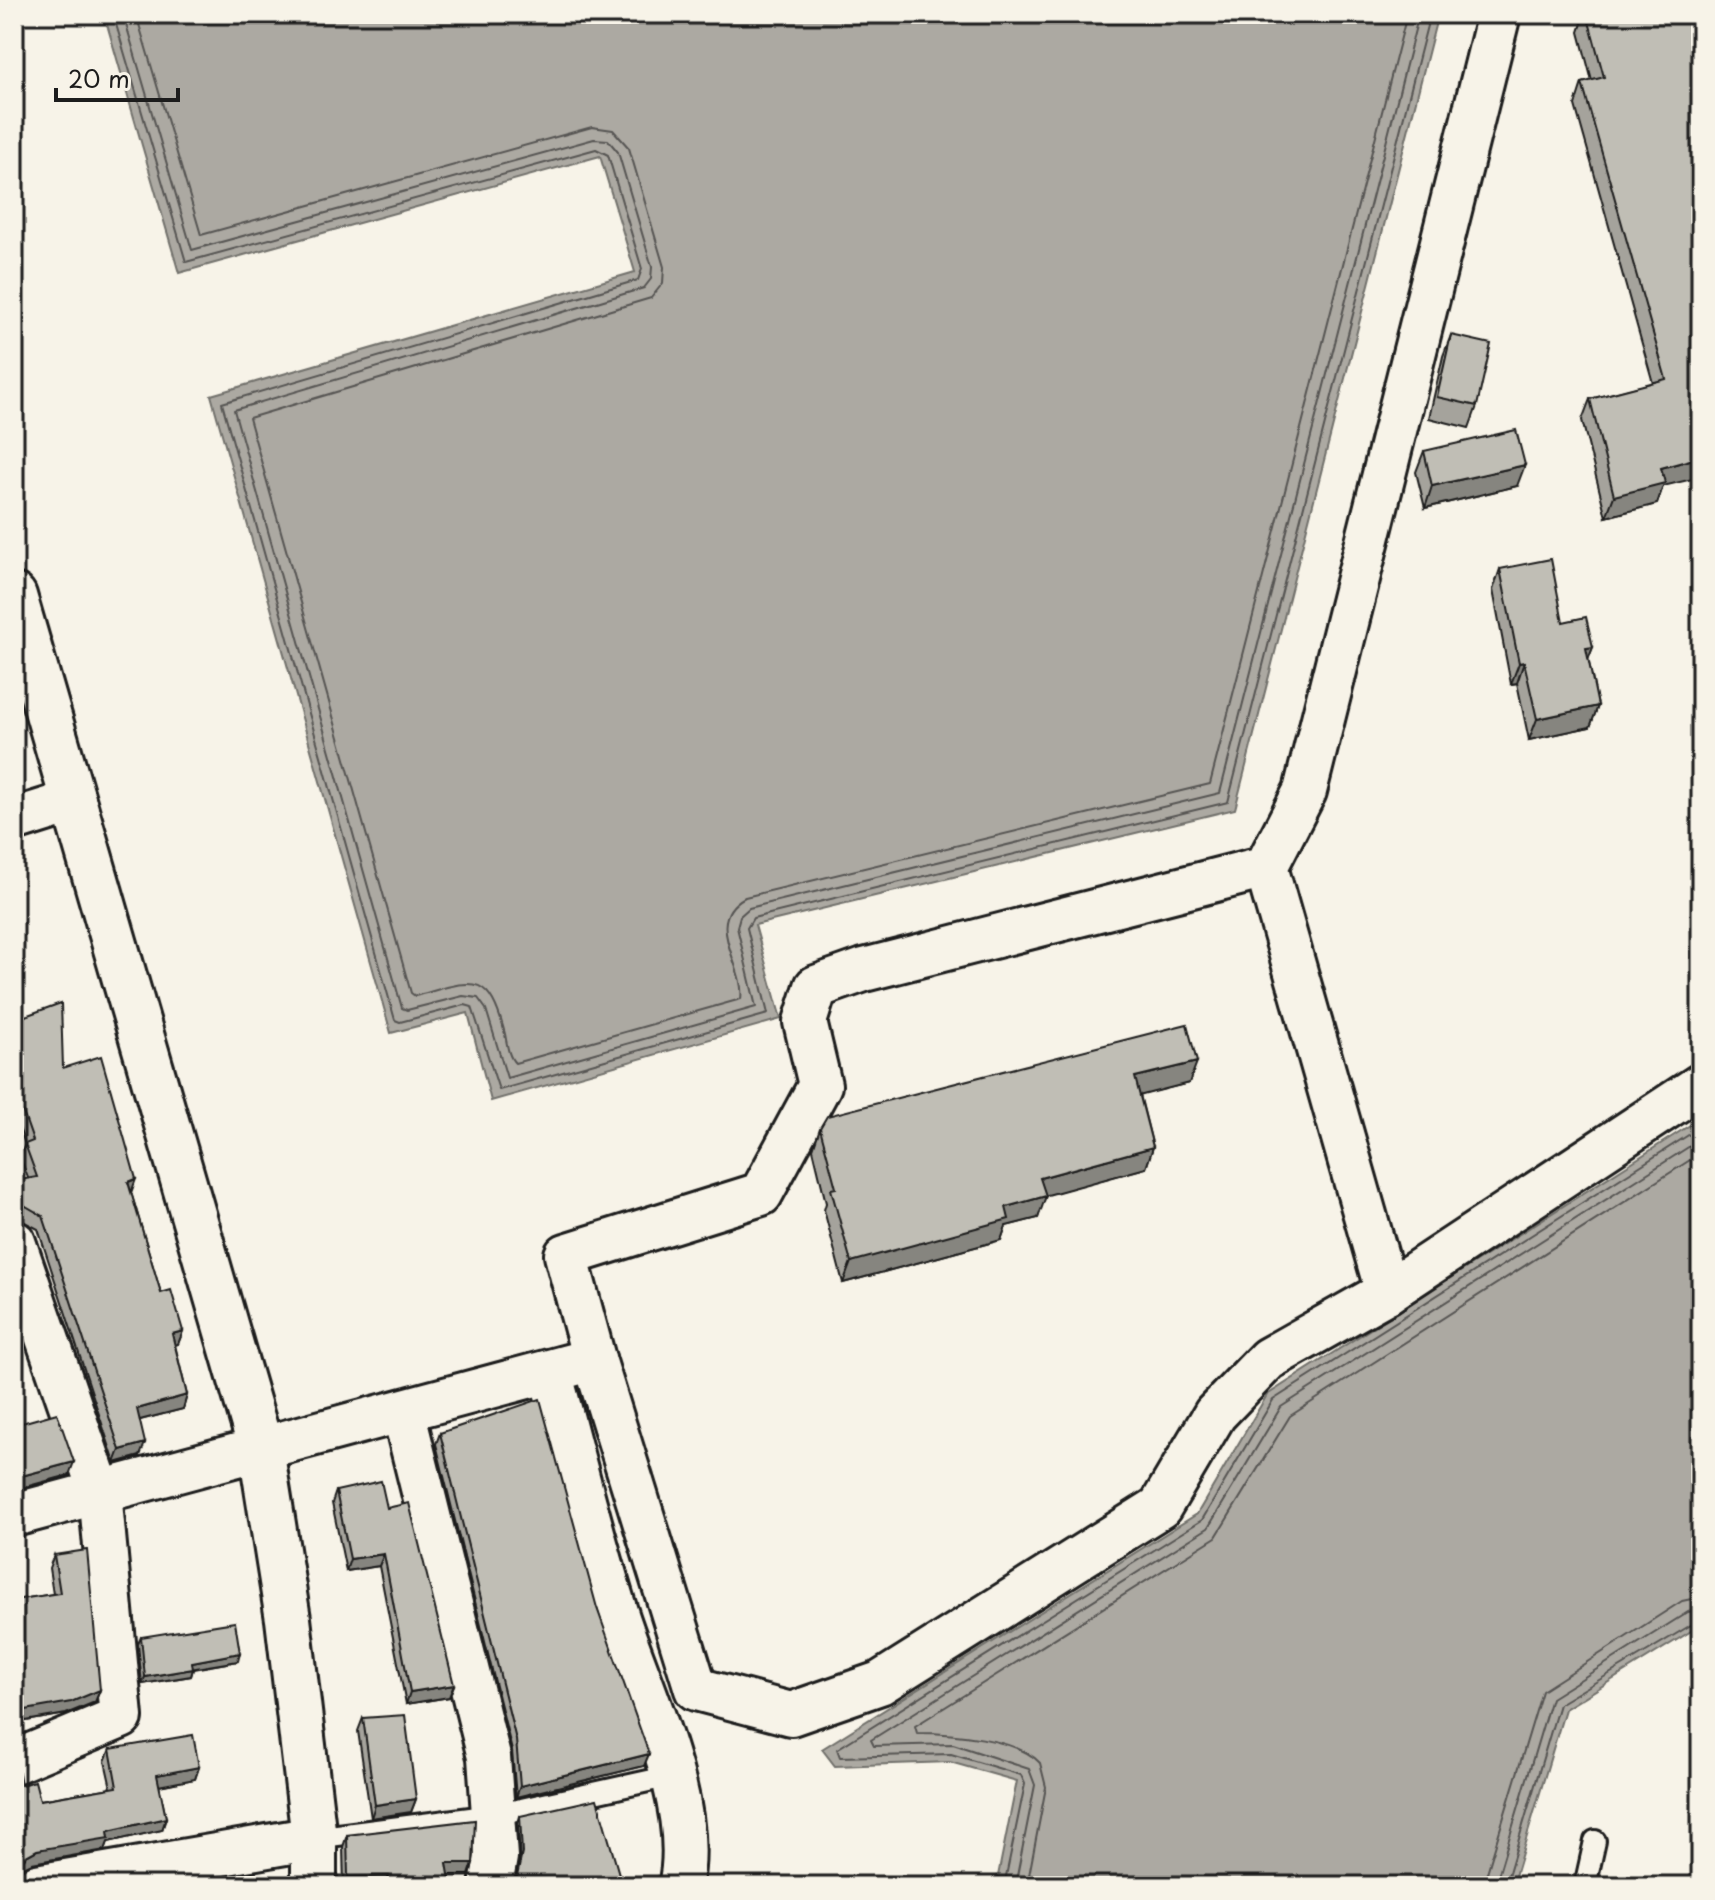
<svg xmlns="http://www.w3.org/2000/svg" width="1715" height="1900" font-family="'Playpen Sans',sans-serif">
  <rect width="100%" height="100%" fill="#f7f3e8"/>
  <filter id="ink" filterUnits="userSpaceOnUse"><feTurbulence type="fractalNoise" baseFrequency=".0125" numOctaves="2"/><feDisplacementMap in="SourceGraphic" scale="16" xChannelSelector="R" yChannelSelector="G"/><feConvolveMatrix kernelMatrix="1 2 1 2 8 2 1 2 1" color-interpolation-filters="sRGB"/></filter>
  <g filter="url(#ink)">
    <g fill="#aca9a2" stroke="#72716c" stroke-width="2">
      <path d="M104 14H1438L1235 809 755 925 781 1019 491 1101 468 1013 391 1033 211 395 635 272 600 156 179 273Z"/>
      <path d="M1701 1118V1625L1565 1709 1512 1886H996L1017 1781 950 1762 835 1766 822 1749 1197 1514 1267 1395Z"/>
    </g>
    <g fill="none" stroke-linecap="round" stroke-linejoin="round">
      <g stroke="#565452" stroke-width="2">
        <path d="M113 14 186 262 596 149 608 155 642 269 638 280 222 403 395 1020 400 1022 465 1005 472 1007 499 1090 768 1014 747 928 753 918 1228 802 1430 14"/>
        <path d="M123 14 192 250 594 139 608 140 618 152 652 267 651 279 644 288 234 410 402 1008 407 1010 463 996 478 998 486 1009 507 1078 756 1007 737 927 740 916 749 908 1220 793 1419 14"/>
        <path d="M136 14 201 235 592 127 613 130 629 148 664 267 663 283 651 298 249 418 411 993 415 996C471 981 488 968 505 1034 507 1044 508 1056 515 1063L741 999C746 966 701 921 745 897L1210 784 1407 14"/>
        <path d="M1004 1886 1025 1784 1021 1775 951 1754 840 1757 837 1749 1202 1520 1273 1400 1701 1127"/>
        <path d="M1015 1886 1035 1785 1029 1769 953 1744 874 1746 871 1740 1208 1528 1281 1407 1701 1139"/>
        <path d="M1027 1886 1046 1787 1040 1763C1017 1738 950 1733 917 1733L915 1726 1216 1537 1290 1416 1701 1153"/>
        <path d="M1483 1886 1542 1691 1682 1601 1701 1597"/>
        <path d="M1495 1886 1551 1698 1688 1612 1701 1609"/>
        <path d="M1505 1886 1559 1704 1701 1619"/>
      </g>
      <defs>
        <g id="service">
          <path d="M314 1838 494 1815 671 1776"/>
          <path d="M1585 1886 1595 1841"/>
        </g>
        <g id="minor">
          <path d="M14 820 71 802"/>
          <path d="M1266 867 864 970 816 987 805 1022 820 1085 761 1194 566 1255 594 1359 696 1689 791 1714 880 1683 1160 1507 1215 1414 1268 1359 1387 1292 1701 1085"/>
          <path d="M14 1242 100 1492 121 1717 14 1762"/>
          <path d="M1387 1292 1266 867 1305 791 1499 14"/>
          <path d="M550 1372C572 1451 591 1533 616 1612 641 1691 699 1805 680 1886"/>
          <path d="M403 1411 489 1757 496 1857 491 1886"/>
          <path d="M14 1515 594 1359"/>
          <path d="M37 1886 314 1838"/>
        </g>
        <path id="tertiary" d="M14 596 261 1449 288 1619 314 1838V1886"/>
      </defs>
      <use href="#service" stroke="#1c1c1c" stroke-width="26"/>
      <use href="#minor" stroke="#1c1c1c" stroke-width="48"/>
      <use href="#tertiary" stroke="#1c1c1c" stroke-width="50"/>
      <use href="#service" stroke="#f7f3e8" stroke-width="20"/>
      <use href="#minor" stroke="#f7f3e8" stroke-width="42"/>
      <use href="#tertiary" stroke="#f7f3e8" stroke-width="44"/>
    </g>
    <g fill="#a5a39c" stroke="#1c1c1c" stroke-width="2">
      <path d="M1585 14H1701L1663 486 1657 504 1606 517 1582 420 1590 399 1653 383 1575 105 1582 83 1592 81 1579 32Z"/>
      <path d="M1451 335 1477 406 1469 428 1429 418 1443 356Z"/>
      <path d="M1424 451 1517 486 1425 508 1416 472Z"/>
      <path d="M1500 569 1593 647 1588 659 1598 706 1590 727 1529 740 1517 683 1511 684 1493 590Z"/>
      <path d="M14 1020 63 1068 131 1193 161 1293 183 1331 178 1344 175 1345 187 1395 183 1409 140 1420V1456L115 1463 38 1229 19 1219 28 1178 20 1157 25 1144 14 1114Z"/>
      <path d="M1189 1083 1140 1095 1153 1147 1146 1168 1045 1195 1038 1218 1006 1226 1001 1240 843 1283 824 1210 826 1203 813 1149 820 1128Z"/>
      <path d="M440 1433 597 1608 644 1766 516 1797 512 1751 436 1444Z"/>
      <path d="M336 1491 387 1508 454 1685 449 1697 406 1704 379 1566 346 1571 332 1503Z"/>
      <path d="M54 1555 100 1690 95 1702 66 1714 14 1723V1600L53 1594 49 1568Z"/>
      <path d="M141 1637 238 1661 193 1669 191 1676 142 1684 138 1644Z"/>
      <path d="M363 1718 416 1799 411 1812 371 1818 358 1731Z"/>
      <path d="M110 1749 199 1767 195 1779 159 1786 166 1818 162 1830 108 1842 105 1850 32 1863 21 1868 19 1872 18 1879 14 1886 21 1785 40 1800 111 1788 105 1761Z"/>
      <path d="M520 1816 621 1881 651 1886H514L520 1861 518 1823Z"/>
      <path d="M347 1835 469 1875H449L451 1886H344L343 1847Z"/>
    </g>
    <g fill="#86857f" stroke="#1c1c1c" stroke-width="2">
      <path d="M1701 457V477L1663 486 1657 504 1606 517 1614 496 1661 468Z"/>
      <path d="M1525 465 1517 486 1425 508 1432 486Z"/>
      <path d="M1593 647 1585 668 1586 648Z"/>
      <path d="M1524 662 1517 683 1511 684 1519 663Z"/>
      <path d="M1598 706 1590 727 1529 740 1537 719Z"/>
      <path d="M1197 1062 1189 1083 1127 1099 1135 1077Z"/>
      <path d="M1153 1147 1146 1168 1033 1199 1040 1178Z"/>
      <path d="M136 1179 131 1193 128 1182Z"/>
      <path d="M1046 1196 1038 1218 1006 1226 1001 1240 843 1283 851 1262 1006 1207Z"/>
      <path d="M24 1205 19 1219H14V1206Z"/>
      <path d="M183 1331 178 1344 168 1347 172 1334Z"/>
      <path d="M187 1395 183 1409 132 1422 137 1409Z"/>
      <path d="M145 1443 140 1456 115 1463 120 1450Z"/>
      <path d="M74 1462 69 1475 14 1490V1478Z"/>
      <path d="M384 1554 379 1566 346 1571 350 1559Z"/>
      <path d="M240 1653 238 1661 190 1669 192 1662Z"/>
      <path d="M193 1669 191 1676 142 1684 145 1677Z"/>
      <path d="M454 1685 449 1697 406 1704 410 1692Z"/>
      <path d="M100 1690 95 1702 66 1714 14 1723V1712Z"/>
      <path d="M649 1754 644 1766 516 1797 520 1786Z"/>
      <path d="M199 1767 195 1779 153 1787 157 1775Z"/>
      <path d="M416 1799 411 1812 371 1818 375 1805Z"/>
      <path d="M166 1818 162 1830 108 1842 105 1850 32 1863 21 1868 15 1877 19 1865 26 1856 37 1850 108 1831Z"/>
      <path d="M447 1863H473L469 1875H443Z"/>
      <path d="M389 1876 385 1886H345L348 1877Z"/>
    </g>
    <g fill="#c0beb5" stroke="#1c1c1c" stroke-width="2">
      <path d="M1587 14H1701V457L1661 468 1665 483 1614 496 1590 399 1666 379 1582 83 1604 77Z"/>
      <path d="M1451 335 1491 344 1477 406 1437 397Z"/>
      <path d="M1516 430 1525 465 1432 486 1424 451Z"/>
      <path d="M1551 559 1563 622 1586 617 1593 647 1586 648 1598 706 1537 719 1524 662 1519 663 1500 569Z"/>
      <path d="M61 1003 63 1068 101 1056 136 1179 128 1182 161 1293 171 1290 183 1331 172 1334 187 1395 137 1409 145 1443 120 1450 43 1216 24 1205 14 1206V1181L37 1177 25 1144 33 1141 14 1087V1020Z"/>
      <path d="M1187 1024 1197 1062 1135 1077 1153 1147 1040 1178 1046 1196 1006 1207 1009 1219 851 1262 831 1189 836 1188 820 1128 827 1116Z"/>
      <path d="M540 1399 597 1608 649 1754 520 1786 516 1740 440 1433Z"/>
      <path d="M14 1413 18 1424 57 1413 74 1462 14 1478Z"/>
      <path d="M381 1481 387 1508 409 1503 454 1685 410 1692 384 1554 350 1559 336 1491Z"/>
      <path d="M87 1550 100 1690 71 1702 14 1712V1600L60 1593 54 1555Z"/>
      <path d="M235 1622 240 1653 192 1662 193 1669 145 1677 141 1637Z"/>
      <path d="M405 1715 416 1799 375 1805 363 1718Z"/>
      <path d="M193 1735 199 1767 157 1775 166 1818 108 1831 109 1838 37 1850 26 1856 19 1865 18 1879 22 1886H14V1772L19 1773 21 1785 35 1781 40 1800 117 1787 110 1749Z"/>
      <path d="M597 1799 621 1881 651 1884V1886H515L522 1853 520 1816Z"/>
      <path d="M475 1820 473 1863H447L451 1886H391L389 1876 348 1877 347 1835Z"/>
    </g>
  </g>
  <rect width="1715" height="1900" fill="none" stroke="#f7f3e8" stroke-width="48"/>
  <rect x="24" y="24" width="1667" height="1852" fill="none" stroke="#1c1c1c" stroke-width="3" filter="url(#ink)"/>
  <path d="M56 88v12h122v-12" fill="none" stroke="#1c1c1c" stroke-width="4"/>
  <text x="68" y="88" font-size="24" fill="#1c1c1c" stroke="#f7f3e8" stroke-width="6" paint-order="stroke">20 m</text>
</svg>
